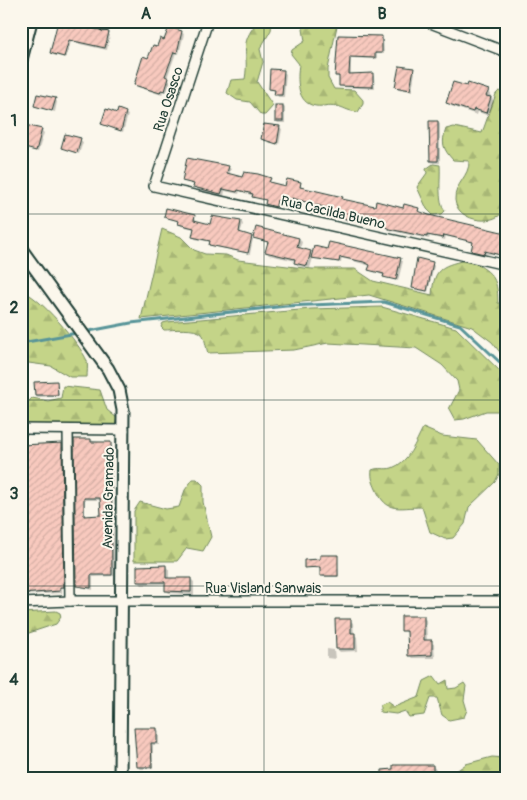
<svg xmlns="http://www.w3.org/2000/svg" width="527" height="800" font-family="Pangolin,sans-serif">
  <defs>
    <pattern id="forest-firs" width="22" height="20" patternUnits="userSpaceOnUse" patternTransform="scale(1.25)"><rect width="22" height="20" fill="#c4d488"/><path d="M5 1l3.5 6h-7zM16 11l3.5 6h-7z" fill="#a8b776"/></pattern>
    <pattern id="building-hatch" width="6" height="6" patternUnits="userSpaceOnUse" patternTransform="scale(1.25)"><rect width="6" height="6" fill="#f8c9be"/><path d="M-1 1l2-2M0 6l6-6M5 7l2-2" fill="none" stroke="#d4aea4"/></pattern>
  </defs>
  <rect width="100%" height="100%" fill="#fbf7ec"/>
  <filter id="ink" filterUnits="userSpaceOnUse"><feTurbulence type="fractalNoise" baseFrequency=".02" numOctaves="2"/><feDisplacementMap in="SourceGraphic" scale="10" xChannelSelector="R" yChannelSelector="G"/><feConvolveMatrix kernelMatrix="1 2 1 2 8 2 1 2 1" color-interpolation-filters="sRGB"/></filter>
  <g filter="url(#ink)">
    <g fill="url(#forest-firs)" stroke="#72885e">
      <path d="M258 21 272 22 271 30 260 49 263 62 257 82 273 106 265 115H261L250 102 237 100 227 93 231 80 245 79C250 50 237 47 258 21Z"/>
      <path d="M338 21 328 69V78L334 89 354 90 363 100V104L358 112C346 111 344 107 336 106 329 104 323 107 316 106 296 104 297 78 299 64L291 54 292 50 305 41 303 29 307 22Z"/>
      <path d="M499 91 503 93V101L506 106V206C500 228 457 223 455 200 454 184 470 176 469 161L453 160C443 149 441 143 446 129L454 127 482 133 496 94Z"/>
      <path d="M433 164 440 165C441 180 437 200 445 211L442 214 433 215 427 209 417 187 427 173 426 169Z"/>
      <path d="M162 229 181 237 194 250 205 254 226 255 238 260 312 269H355L373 281 432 295C434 266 443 266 469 259 491 273 498 275 498 303L506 304V360L492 342 472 327 369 295 141 319Z"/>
      <path d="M21 291C38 294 81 345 87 361 88 366 87 373 87 377H70L51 366 21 362Z"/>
      <path d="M382 307 456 328 506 377V411H486L464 419 455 420 449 409 459 390 457 381 442 365 416 348 328 343 294 350 208 353C206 348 205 337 202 334 196 327 172 330 164 330L161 327 163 323 167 322 311 309Z"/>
      <path d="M63 386 100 390 107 410 117 418 115 425 26 427 23 424C22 413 23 406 32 398L48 401 61 398Z"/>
      <path d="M423 428 442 436 477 440 499 465V474L495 482 469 507 465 524 453 538 445 539 430 532 422 507C398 507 387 514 376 489 373 482 371 478 372 470 379 467 385 470 392 468 409 462 415 443 423 428Z"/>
      <path d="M193 479H197L203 485V502L211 537 203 551 187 548 177 561H134V511L140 502 166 509 179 507 185 490Z"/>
      <path d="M56 611 60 613 61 617 56 624 26 634 23 642 27 654 21 662V613Z"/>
      <path d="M434 676 440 684 447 680 448 689 456 688 464 683 466 686 464 700 467 710 464 717 449 720 442 715 437 698H430L424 715 409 717 405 711 396 714 380 712V705L387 702 394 707 419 697 424 681Z"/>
      <path d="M492 757 506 758V779H445L466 764Z"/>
    </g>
    <g fill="#0003" fill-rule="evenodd">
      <path d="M55 21H95L93 30 110 35 107 50 71 42 66 58 53 55 51 53 59 23Z"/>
      <path d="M181 32 184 34 179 54 176 53 167 78 171 81 167 92 163 91 162 95 138 87 136 84 149 60 165 41Z"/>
      <path d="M339 36 381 37 383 39 384 54H377V59L351 58V75L372 74 374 76 375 89 343 87 340 85 341 78 336 76Z"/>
      <path d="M413 69 415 72 412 91 398 89 396 87Z"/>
      <path d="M283 71 286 74 284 97H278L276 91 270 89Z"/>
      <path d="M488 91 494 102 489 116 478 112 477 115 451 106 447 102Z"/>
      <path d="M55 99 57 102 55 112 35 106Z"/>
      <path d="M283 106 285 108V123H278L276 121Z"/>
      <path d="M125 113 128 115 123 132 102 124 118 115Z"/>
      <path d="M437 122 440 124V163H433L431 161Z"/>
      <path d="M279 127 282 129 279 145 263 139Z"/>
      <path d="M41 130 44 133 38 152 21 146Z"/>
      <path d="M80 140 83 142 79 154 62 148Z"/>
      <path d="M228 167 231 169 229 175 243 178 270 179 272 184 286 188 300 183 302 189 342 198 345 201 376 207 418 209 420 213 506 235V255L475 253 473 250 474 243 446 236 445 240 430 236 429 239 392 231 386 224 370 221V224L343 220 329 215 328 209 294 199 293 203 279 202 278 208 269 206 267 201 240 191 239 194 225 191 224 196 196 189 195 185 183 180Z"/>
      <path d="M195 216 196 221 211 225 213 217 241 222 243 224 240 234 253 239 250 254 212 246 211 242 195 239 194 237 195 229 181 226 180 222 165 217Z"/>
      <path d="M255 238 299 239 302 242 300 249 313 255 328 251 330 243 403 261 398 281 372 271 371 266 342 258 341 263 313 258 310 268 298 266 296 261 269 255 266 252 269 243Z"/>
      <path d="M432 263 434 266 428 292 416 289 414 287Z"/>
      <path d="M57 383 59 396 38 397 36 395Z"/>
      <path d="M76 440H90L112 446 114 576 93 577V590L77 586ZM85 500H101L102 517H85Z"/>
      <path d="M61 445 64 447 65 588H62V593L21 595V446Z"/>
      <path d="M337 556 339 577H323L321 569 306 567Z"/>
      <path d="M166 566 169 570V580L191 579 194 582V595L169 593 166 590V584L142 585 139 582Z"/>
      <path d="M423 617 426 620 427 641 434 644 435 658H412L409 655 408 633 403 630Z"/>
      <path d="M350 620 353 623 354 634 357 637 358 651 340 652 337 649Z"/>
      <path d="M327 649 334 650 335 659 327 658Z"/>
      <path d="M157 729 159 731V745H153V769H141L138 767Z"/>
      <path d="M433 766 436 770V779L383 777Z"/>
    </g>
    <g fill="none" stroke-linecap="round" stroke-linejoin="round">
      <g stroke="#599599" stroke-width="3">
        <path d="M84 332 131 323 286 306 384 302 460 325 506 368"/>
        <path d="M21 343 77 333"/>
      </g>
    </g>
    <g fill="url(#building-hatch)" stroke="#1f3d34" fill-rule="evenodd">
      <path d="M58 21H93L91 28 109 32 105 48 69 40 64 57 50 53Z"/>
      <path d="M169 27 182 31 177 53 174 52 165 76 169 78 165 91 161 90 160 93 134 85 143 56 148 58 153 45 157 46 160 38 164 40Z"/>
      <path d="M338 35 382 36V53H375V58L350 57 349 74 373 73V87L339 86V76H335Z"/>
      <path d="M399 66 414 68 410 90 395 87Z"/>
      <path d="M270 69 284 70 282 95H274L275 90 269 89Z"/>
      <path d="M453 82 467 86 468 83 489 90 486 96 491 97 486 113 474 109 473 112 446 103Z"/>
      <path d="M37 94 56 98 52 111 34 106Z"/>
      <rect x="275" y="105" width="8" height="16"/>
      <path d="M106 109 117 113 118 109 126 112 121 131 101 124Z"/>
      <path d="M429 121H438V161H430Z"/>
      <path d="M264 124 280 126 277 144 261 139Z"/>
      <path d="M25 125 42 129 36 151 21 147Z"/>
      <path d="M65 134 81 138 77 153 61 148Z"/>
      <path d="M187 158 229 166 227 173 242 177 244 172 258 174 271 178 269 182 285 186 287 179 301 182 300 187 343 197 342 199 375 206 376 201 403 208 404 204 419 208 418 211 429 215 506 233V253L501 252 500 255 485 251 484 254 471 251 473 242 444 235 443 238 427 235V237L389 229 384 226 385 223 368 219 367 222 340 218 326 213 327 208 292 198 291 201 277 200 276 207 265 204 266 200 252 197 253 194 238 190 237 192 223 189 221 194 193 187 194 184 182 181Z"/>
      <path d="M166 208 195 215 194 220 210 224 212 216 241 221 239 232 252 236 248 253 209 245 210 241 192 237 194 228 178 224 179 221 164 217Z"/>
      <path d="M256 227 299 238 297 247 311 251 307 266 294 263 295 259 265 252 268 242 253 238Z"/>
      <path d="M329 242 401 258 396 280 383 277 384 274 368 270 370 265 364 262 340 257 339 262 311 258 314 246 327 249Z"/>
      <path d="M417 258 433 262 427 291 412 288Z"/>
      <path d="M57 381 58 395H35L34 382Z"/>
      <path d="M74 439H91V442H111L112 575H91V588L76 586ZM84 498H100L101 515 84 516Z"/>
      <path d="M62 443 64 587H60V591L21 594V445Z"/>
      <path d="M320 555H338V576H320V567L304 568V560L320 559Z"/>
      <path d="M166 565V578H191V592L165 591V582H137V566Z"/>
      <path d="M401 616H424V640H432V655L408 656 407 631H401Z"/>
      <path d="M335 619H351V633H355V649H336Z"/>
      <path d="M134 728H157V743H151L152 767H137Z"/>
      <path d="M393 765H433V779L382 778V770L393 769Z"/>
    </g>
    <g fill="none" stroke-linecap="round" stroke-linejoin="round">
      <defs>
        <g id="minor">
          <path d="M208 21 154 186 506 265"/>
          <path d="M425 21 506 52"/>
          <path d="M104 26 106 21"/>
          <path d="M21 429 124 430"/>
          <path d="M68 430 70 601"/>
          <path d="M21 603 70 601H506"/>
        </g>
        <g id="tertiary">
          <path d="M21 60 31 21"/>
          <path d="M21 249 108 369 119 390 123 410 120 779"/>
        </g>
      </defs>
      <use href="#minor" stroke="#1f3d34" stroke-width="12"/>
      <use href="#tertiary" stroke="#1f3d34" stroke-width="15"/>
      <use href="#minor" stroke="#fbf7ec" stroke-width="9"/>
      <use href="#tertiary" stroke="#fbf7ec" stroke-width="11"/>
    </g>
  </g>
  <path fill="none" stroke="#1f3d34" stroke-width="1" stroke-opacity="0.55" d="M264 21V779M21 214H506M21 400H506M21 586H506"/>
  <g text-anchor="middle" stroke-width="4" stroke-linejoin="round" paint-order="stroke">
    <g font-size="14" fill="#1f3d34" stroke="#fbf7ec">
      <text transform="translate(168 99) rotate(-72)" y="5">Rua Osasco</text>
      <text transform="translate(333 212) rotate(13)" y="5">Rua Cacilda Bueno</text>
      <text transform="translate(108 498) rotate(-89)" y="5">Avenida Gramado</text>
      <text x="263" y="593">Rua Visland Sanwais</text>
    </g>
  </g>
  <rect width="527" height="800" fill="none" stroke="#fbf7ec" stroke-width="55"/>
  <rect x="28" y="28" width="472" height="744" fill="none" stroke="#1f3d34" stroke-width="2"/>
  <g font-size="16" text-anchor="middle" font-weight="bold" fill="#1f3d34">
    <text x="146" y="19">A</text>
    <text x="382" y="19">B</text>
    <text x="14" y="126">1</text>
    <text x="14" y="313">2</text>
    <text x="14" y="499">3</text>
    <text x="14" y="685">4</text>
  </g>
</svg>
